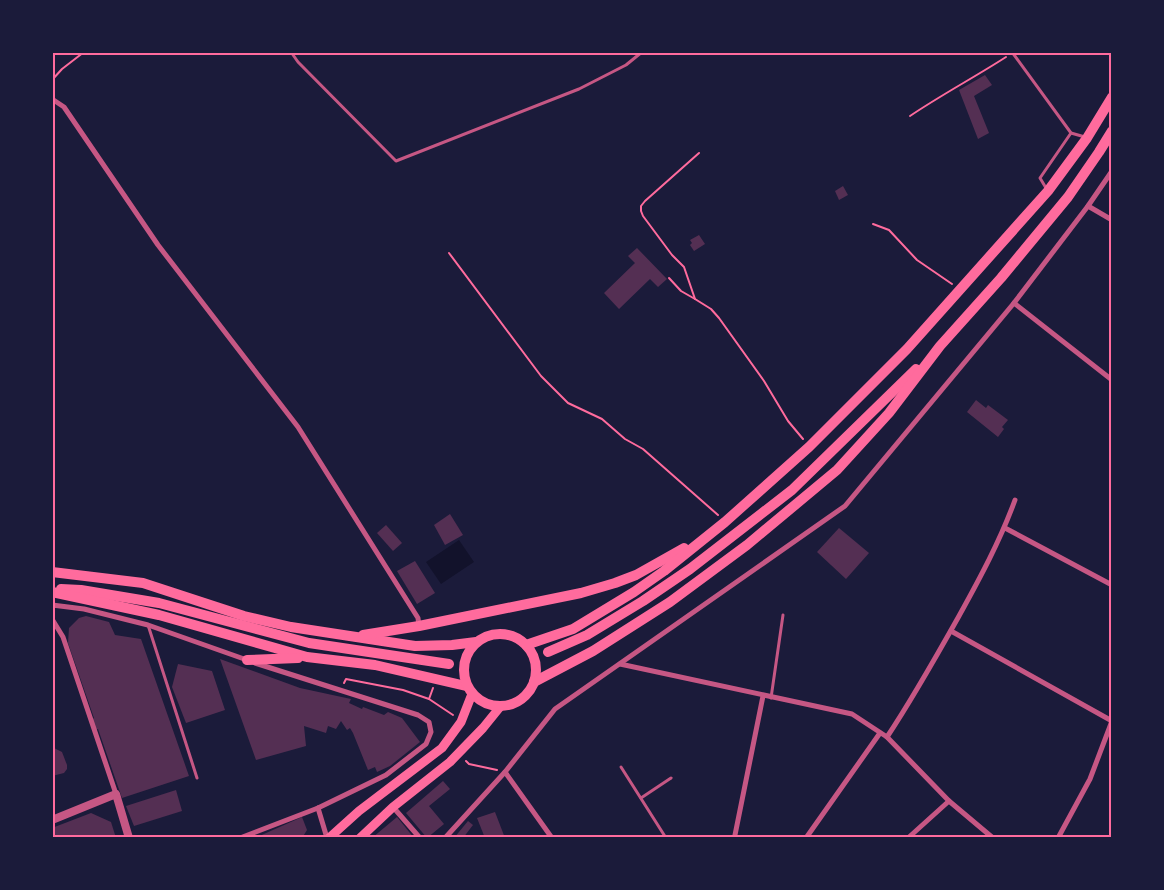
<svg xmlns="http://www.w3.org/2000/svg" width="1164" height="890" font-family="Raleway,sans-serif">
  <rect width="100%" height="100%" fill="#1b1b3a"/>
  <path fill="#12122b" d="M459 540 474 562 441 584 426 562Z"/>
  <g fill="#542f53">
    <path d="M985 75 992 85 974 96 989 133 978 139 959 90Z"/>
    <path d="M843 186 848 195 839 200 835 191Z"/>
    <path d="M699 235 705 244 694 251 690 245 692 243 690 240Z"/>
    <path d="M637 248 667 279 658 287 650 279 619 309 604 293 635 263 628 256Z"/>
    <path d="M976 400 986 408 988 405 1008 420 1002 427 1004 429 998 437 967 412Z"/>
    <path d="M450 514 463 535 445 545 434 525Z"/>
    <path d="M386 525 402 543 393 551 377 533Z"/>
    <path d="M839 528 869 553 846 579 817 552Z"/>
    <path d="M415 561 435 593 417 604 397 571Z"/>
    <path d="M86 616 109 622 115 635 141 639 189 776 122 798 98 729 94 730 91 720 94 718 68 643 69 628 79 618Z"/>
    <path d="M220 659 300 688 351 699 349 703 362 709 363 707 384 715 388 712 402 718 420 742 390 766 377 772 375 767 368 770 353 733 350 728 347 730 341 721 336 729 328 726 326 733 304 726 306 746 256 760Z"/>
    <path d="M178 664 212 671 225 710 186 723 172 687Z"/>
    <path d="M52 747 62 752 67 765V769L64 773 52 776Z"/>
    <path d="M443 781 450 789 429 806 444 824 427 838 406 813Z"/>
    <path d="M176 790 182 811 134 826 126 806Z"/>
    <path d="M495 812 505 838H485L477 818Z"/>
    <path d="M91 813 111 822 116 838H52V828Z"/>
    <path d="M302 817 307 830 302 838H255Z"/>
    <path d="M397 817 414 838H372Z"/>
    <path d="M468 821 473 825 463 838H454Z"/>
  </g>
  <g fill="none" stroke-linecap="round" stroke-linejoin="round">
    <g stroke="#ff6b9d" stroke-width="2">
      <path d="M52 80 62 69 84 52"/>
      <path d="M910 116C941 95 975 77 1006 57"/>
      <path d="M699 153 645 201 641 206V211L643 216 672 255 684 267 695 299 711 309 719 318 764 381 788 421 803 439"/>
      <path d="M873 224 889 230 917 260 952 284"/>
      <path d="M449 253 541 376 568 403 602 419 625 439 643 449 718 515"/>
      <path d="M669 278 681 291 695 299"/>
      <path d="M344 683 346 679 403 690 429 699"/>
      <path d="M433 688 429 699 453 715"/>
      <path d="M466 761 469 764 497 770"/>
    </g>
    <g stroke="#c65784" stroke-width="3">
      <path d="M291 52 298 62 396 161 579 89 626 65 642 52"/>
      <path d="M1012 52 1071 133 1085 137"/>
      <path d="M1046 188 1040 178 1071 133"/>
      <path d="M148 625 197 778"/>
      <path d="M771 698 783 615"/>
      <path d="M621 767 666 838"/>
      <path d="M641 798 671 778"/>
    </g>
    <g stroke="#c65784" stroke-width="5">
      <path d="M52 99 64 107 158 245 298 427 418 618 419 626"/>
      <path d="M1088 206 1112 220"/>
      <path d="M1014 303 1112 380"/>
      <path d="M1005 528 1112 585"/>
      <path d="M52 605 84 609 148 625 247 660"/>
      <path d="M52 619 63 637 116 794"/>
      <path d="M951 631 1112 721"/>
      <path d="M620 664 852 714 887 737 949 801 993 838"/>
      <path d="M887 737C913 698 936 657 959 616 980 578 1000 541 1015 500"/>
      <path d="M505 772 552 838"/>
      <path d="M393 807 420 838"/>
      <path d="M318 808 327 838"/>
      <path d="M735 835 763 696"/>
      <path d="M240 838 318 808 386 775 426 744 431 732 429 722 418 715 255 663"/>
      <path d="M445 838 505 772 555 709 845 506 1014 303 1088 206 1112 171"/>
      <path d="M806 838 880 733"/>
      <path d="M908 838 949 801"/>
      <path d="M1058 838 1090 779 1112 721"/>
    </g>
    <path stroke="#c65784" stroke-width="8" d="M52 820 116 794 129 838"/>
    <g stroke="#ff6b9d" stroke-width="9">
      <path d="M329 838 359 811 442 748 461 722 472 694"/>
      <path d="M360 838 393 807 450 762 483 728 500 707"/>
    </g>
    <g stroke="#ff6b9d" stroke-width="10">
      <path d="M52 572 143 583 244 616 291 627 415 646 452 645 476 642"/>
      <path d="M61 589 81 590 159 603 309 643 449 664"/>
      <path d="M52 592 159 615 307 657 375 665 466 686"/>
      <circle cx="500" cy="670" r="36"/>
      <path d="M363 635 419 626 581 593 615 583 636 575 684 548"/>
      <path d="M526 645 573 629 634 592 664 571 725 522 809 447 907 349 1048 191 1087 138 1112 97"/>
      <path d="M548 652 587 635 643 601 690 569 792 490 916 369"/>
      <path d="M247 660 298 658"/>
      <path d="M534 682 593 651 670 602 747 545 837 470 889 413 940 346 1001 278 1068 197 1099 152 1112 131"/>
    </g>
  </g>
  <rect width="1164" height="890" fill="none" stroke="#1b1b3a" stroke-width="108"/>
  <rect x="54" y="54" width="1056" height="782" fill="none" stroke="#ff6b9d" stroke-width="2"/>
</svg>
